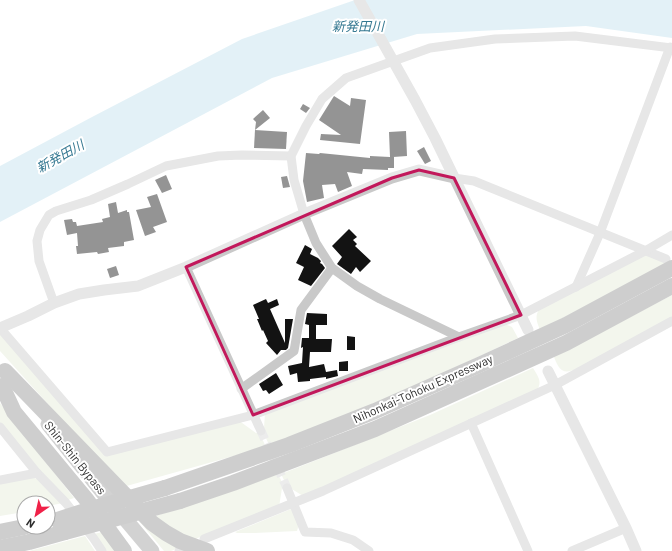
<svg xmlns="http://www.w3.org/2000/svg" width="672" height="551" font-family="Barlow,'Noto Sans JP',sans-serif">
  <rect width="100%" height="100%" fill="#fff"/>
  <g fill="#e4ebd8">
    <path d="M647 254 670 262 540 330C537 322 534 316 540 308Z"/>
    <path d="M672 295V317L579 368C564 374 560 373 554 357Z"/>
    <path d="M505 324 512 327 518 338 394 397 269 445 262 429 264 428 265 413Z"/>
    <path d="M0 334 107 455 238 420 256 433 259 432 266 447 123 487 38 393 0 351Z"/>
    <path d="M533 368C539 378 542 381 537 391L303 496 287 486 281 474 299 467 430 415Z"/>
    <path d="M0 403 74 498 68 500 49 480 0 425Z"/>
    <path d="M278 474 285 488H282L279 507 205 535 193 540 153 517Z"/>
    <path d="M32 477 37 479 63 503 48 506V503H24V512L0 516V483Z"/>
    <path d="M291 509 299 524 297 531 255 533H237L235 532Z"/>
    <path d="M144 521 181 547 171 551H164L140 522Z"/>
    <path d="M102 532 116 551H104L94 534Z"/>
    <path d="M85 536 95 551H29Z"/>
  </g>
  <path fill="#c2e1ed" d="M355 0H672V38L586 26 417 34 272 78 0 222V166L92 117 242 39Z"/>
  <g fill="#131313">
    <path d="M334 96 350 106 351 98 366 100 360 144 320 140 321 134 341 135 319 120Z"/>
    <path d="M303 104 310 108 306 113 300 109Z"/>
    <path d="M263 110 270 118 255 130 256 122 253 119Z"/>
    <path d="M255 130 287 132 286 149 254 148Z"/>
    <path d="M406 131 407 156 393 157H394V168H388V170L363 169 362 174 347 172 352 186 338 192 335 184 322 185 324 198 307 202 303 181 306 153 319 154 320 153 370 158V156L390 157 389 132Z"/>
    <path d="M424 147 431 161 425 164 417 151Z"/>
    <path d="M166 175 172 189 162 193 155 180Z"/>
    <path d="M287 176 290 187 283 188 281 177Z"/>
    <path d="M157 194 167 222 153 227 156 232 145 236 136 210 151 207 147 197Z"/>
    <path d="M116 202 118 213 127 210V212H129L134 240 124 242V246L108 248 109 252 98 254 97 252 77 254 76 246H78L77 233 67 235 64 220 72 219 73 222H76L77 226 103 222 102 219 110 217 108 204Z"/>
    <path d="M349 229 357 237 353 240 357 244 355 246 371 261 360 272 356 267 351 274 337 264 342 257 332 246Z"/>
    <path d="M305 245 312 249 310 254 318 258 321 261 320 263 322 264 325 268 311 286 298 280 304 267 296 263Z"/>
    <path d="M116 266 119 275 110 278 107 269Z"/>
    <path d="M266 299 268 303 277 299 279 305 270 309 285 343V319H293L288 348 286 350H281L277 355 266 343 268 341 263 330 262 331 257 319H259L253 305Z"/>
    <path d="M307 313 327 314V325H316V339H332L331 352H310L309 367 324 364 326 372 337 370 338 376 326 379V377L310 379V381L298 382 297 373 290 375 288 366 302 363 303 347 301 348 302 338H309V325L305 324Z"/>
    <path d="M347 336 355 337V350H347Z"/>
    <path d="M348 361V371H339V362Z"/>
    <path d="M276 373 283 385 269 394 266 390 263 391 259 384Z"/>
  </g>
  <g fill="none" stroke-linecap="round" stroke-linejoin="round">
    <path stroke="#d5d5d5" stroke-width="9" stroke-dasharray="9 4.5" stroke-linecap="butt" d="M261 431 287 488"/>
    <g stroke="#c9c9c9" stroke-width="9">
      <path d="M454 178 474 181 666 259"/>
      <path d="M186 267 261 431"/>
      <path d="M576 287 600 233 670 47"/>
      <path d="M54 303 39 261 37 241 40 230 49 215 56 211 91 200 128 184 166 166 218 156 242 155 291 156"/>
      <path d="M0 328 107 452 253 415 459 337 521 315 645 251 672 235"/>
      <path d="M459 337 380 299 357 286 332 268 316 243 304 214 294 180 291 156 306 126 322 99 346 78 430 48 495 39 575 36 672 48"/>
      <path d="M241 389 294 351 301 310 332 268"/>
      <path d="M471 423 528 551"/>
      <path d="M0 427 37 473 66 503 94 539 102 551"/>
      <path d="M0 480 37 473"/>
      <path d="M287 488 305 532 331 533 353 540 369 551"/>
      <path d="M204 539 323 491 555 385 672 321"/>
      <path d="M179 551H180"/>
      <path d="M572 551 626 528"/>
    </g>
    <g stroke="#c9c9c9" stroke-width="11">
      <path d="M359 0 415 100 435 138 528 330"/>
      <path d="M0 328 28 316 54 303 79 294 104 290 138 286 186 267 304 214 392 178 419 170 454 178"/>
      <path d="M548 371 626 528 636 551"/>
    </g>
    <path stroke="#9c9c9c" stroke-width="15" d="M48 424 104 494 152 551"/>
    <g stroke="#939393" stroke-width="16">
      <path d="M5 371 152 523 166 533 180 541 207 551"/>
      <path d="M2 386 14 412 86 499 124 551"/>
      <path d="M165 488 289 445 375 411 479 365 566 325 672 268"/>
      <path d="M180 501 233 483 375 429 566 343 672 286"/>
      <path d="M0 532 24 527"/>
      <path d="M0 548 29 542 65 532"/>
    </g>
    <g stroke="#939393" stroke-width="16">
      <path d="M57 520 88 510 165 488"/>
      <path d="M65 532 180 501"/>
    </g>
  </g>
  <path d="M0 0H672V551H0ZM419 170 454 178 521 315 253 415 186 267 392 178Z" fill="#fff" fill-opacity=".55" fill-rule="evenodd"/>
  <path fill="none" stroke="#c2185b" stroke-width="3" stroke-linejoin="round" d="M419 170 454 178 521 315 253 415 186 267 392 178Z"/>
  <g text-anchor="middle" stroke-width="4" stroke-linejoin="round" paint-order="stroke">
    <g font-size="12" fill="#2c2c2c" stroke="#fff">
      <text transform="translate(423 389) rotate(-24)" y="4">Nihonkai-Tohoku Expressway</text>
      <text transform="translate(75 458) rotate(51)" y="4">Shin-Shin Bypass</text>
    </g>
    <g font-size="13" font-style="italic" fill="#367992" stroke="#fff">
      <text x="358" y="31">新発田川</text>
      <text transform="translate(60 156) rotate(-29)" y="5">新発田川</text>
    </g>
  </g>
  <g transform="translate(36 515) rotate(214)"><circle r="19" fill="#ffffff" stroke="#ababab"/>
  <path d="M0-3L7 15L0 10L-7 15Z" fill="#f02148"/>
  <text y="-6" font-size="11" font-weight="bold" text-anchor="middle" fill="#2c2c2c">N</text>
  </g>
</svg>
